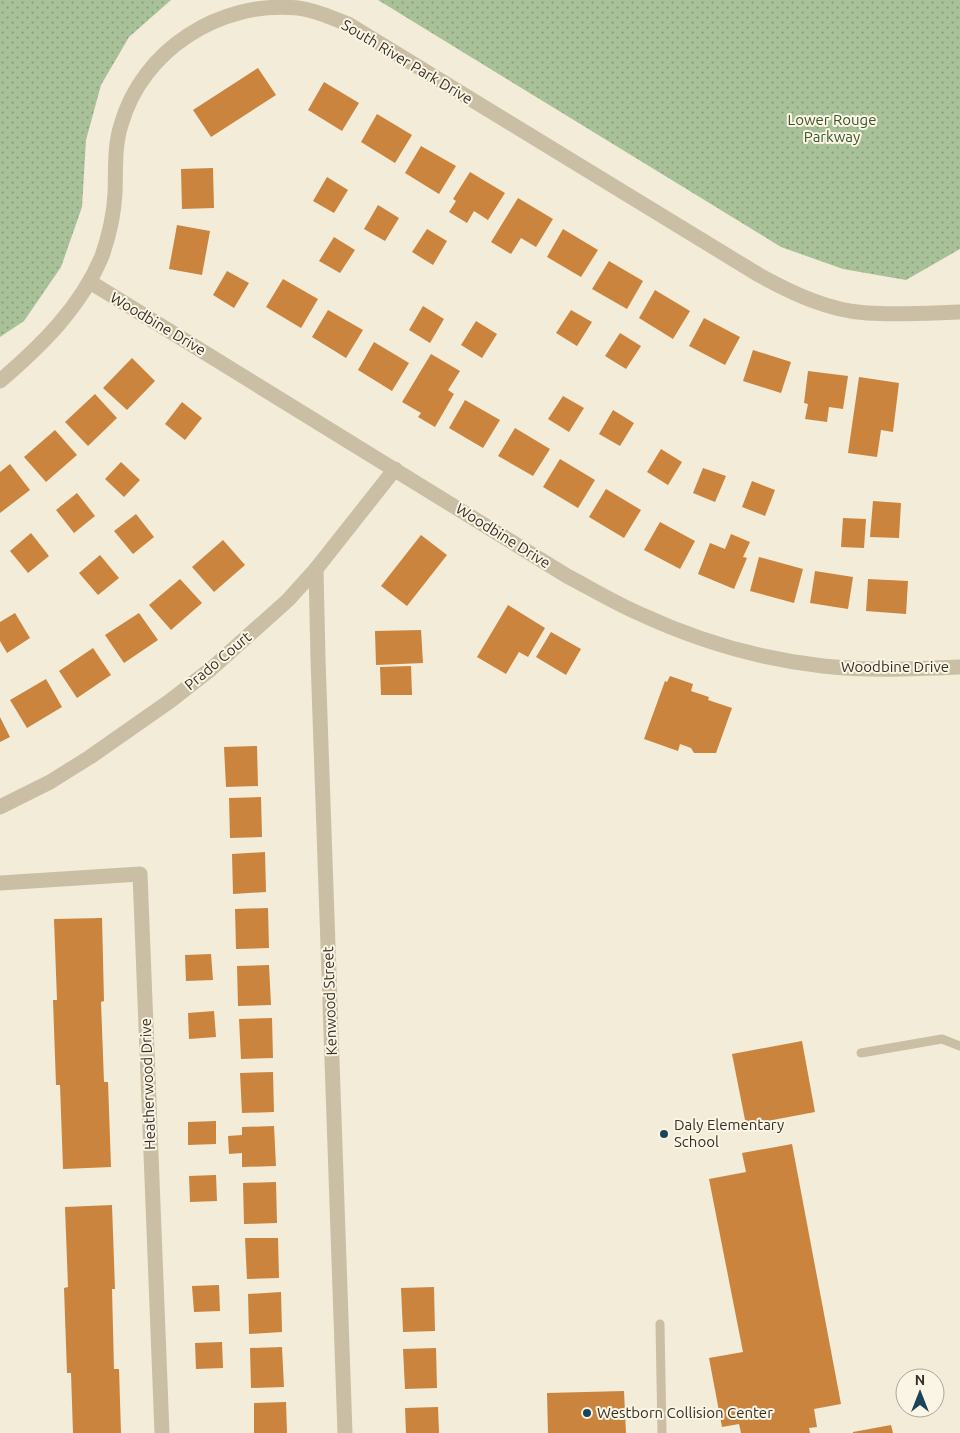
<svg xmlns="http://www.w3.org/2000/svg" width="960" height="1433" font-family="Ubuntu,sans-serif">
  <defs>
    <pattern id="park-dots" width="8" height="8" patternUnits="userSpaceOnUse" patternTransform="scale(1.25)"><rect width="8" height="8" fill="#a9c198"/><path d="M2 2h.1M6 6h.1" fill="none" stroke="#8a9d7c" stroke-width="1.8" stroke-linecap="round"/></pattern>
  </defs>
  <rect width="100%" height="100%" fill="#f2ecd8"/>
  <g fill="url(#park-dots)">
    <path d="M0 0H171L129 37 101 85 86 140 82 207 61 267 24 321 0 337Z"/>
    <path d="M378 0H960V249L906 280 843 269 781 247Z"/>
  </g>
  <g fill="#ca843e">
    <path d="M258 68 276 95 211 137 193 110Z"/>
    <path d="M324 82 359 103 342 131 308 110Z"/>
    <path d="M377 114 412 135 395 163 361 142Z"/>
    <path d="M421 146 456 166 439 194 405 173Z"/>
    <path d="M213 168 214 208 182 209 181 169Z"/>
    <path d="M470 172 505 193 488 220 474 211 467 223 449 212 456 201 453 199Z"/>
    <path d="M327 177 348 190 334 213 313 201Z"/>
    <path d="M518 198 553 219 536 247 521 238 511 254 491 242Z"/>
    <path d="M378 205 399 218 385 241 364 229Z"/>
    <path d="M177 225 210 231 202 275 169 269Z"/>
    <path d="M427 229 447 241 433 265 412 252Z"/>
    <path d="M563 229 598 250 581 277 547 257Z"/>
    <path d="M334 237 355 250 340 273 319 261Z"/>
    <path d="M609 261 643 281 627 309 592 289Z"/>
    <path d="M227 271 249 283 234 308 213 295Z"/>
    <path d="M283 279 318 299 301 328 266 307Z"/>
    <path d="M655 290 690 311 673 339 639 318Z"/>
    <path d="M423 306 444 319 430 343 409 330Z"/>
    <path d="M328 310 363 330 346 358 312 337Z"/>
    <path d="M571 310 592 322 577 346 556 333Z"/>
    <path d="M704 318 740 337 725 365 689 346Z"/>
    <path d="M476 321 497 334 482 358 461 345Z"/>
    <path d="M620 333 641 346 626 369 605 356Z"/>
    <path d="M374 342 409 363 392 391 358 370Z"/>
    <path d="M753 350 791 362 781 393 743 381Z"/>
    <path d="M431 354 460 371 448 390 454 394 435 427 418 417 421 413 402 402Z"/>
    <path d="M132 358 155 381 127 410 103 388Z"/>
    <path d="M808 371 848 376 843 409 829 407 827 422 805 419 808 404 804 403Z"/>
    <path d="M859 377 899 383 893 432 881 430 877 457 848 453Z"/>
    <path d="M95 394 117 418 88 446 65 422Z"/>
    <path d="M563 396 584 408 569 432 548 419Z"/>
    <path d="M465 400 500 420 483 448 449 428Z"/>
    <path d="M182 402 202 418 185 440 165 424Z"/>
    <path d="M613 410 634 423 620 446 599 434Z"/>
    <path d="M515 428 550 449 533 476 498 456Z"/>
    <path d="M55 430 77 455 46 482 24 457Z"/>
    <path d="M661 449 682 462 668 485 647 472Z"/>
    <path d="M560 459 595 480 578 508 543 487Z"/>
    <path d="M121 462 140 480 124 497 105 479Z"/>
    <path d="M10 464 30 490 0 513V472Z"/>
    <path d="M703 468 726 476 715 502 693 493Z"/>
    <path d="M752 481 775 490 765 516 742 507Z"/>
    <path d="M606 489 641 510 624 538 589 517Z"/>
    <path d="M77 493 95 516 74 533 56 510Z"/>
    <path d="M873 501 901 503 899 538 870 537Z"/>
    <path d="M136 514 154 537 133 554 114 531Z"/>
    <path d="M843 518 866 519 864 548 841 547Z"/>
    <path d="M660 522 695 541 680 569 644 550Z"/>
    <path d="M31 533 49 556 28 573 10 551Z"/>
    <path d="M731 534 750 542 743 557 747 558 734 589 698 574 710 543 725 549Z"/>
    <path d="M421 535 447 555 407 606 381 586Z"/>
    <path d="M223 540 245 565 214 592 192 567Z"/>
    <path d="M100 555 119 578 98 595 79 573Z"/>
    <path d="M759 557 803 569 794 603 750 591Z"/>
    <path d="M815 571 853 577 848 609 810 603Z"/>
    <path d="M180 579 202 603 171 630 149 605Z"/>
    <path d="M868 579 908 581 906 614 866 611Z"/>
    <path d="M508 605 545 628 528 657 519 652 506 674 477 657Z"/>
    <path d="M15 613 30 638 7 653 0 641V622Z"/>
    <path d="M139 613 158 640 124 663 105 635Z"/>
    <path d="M421 630 423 663 376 665 375 631Z"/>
    <path d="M551 632 581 649 566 675 536 657Z"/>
    <path d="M93 648 111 675 77 698 59 671Z"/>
    <path d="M411 666 412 695H381L380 667Z"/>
    <path d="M670 676 693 684 691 691 709 697 708 700 732 708 716 753H694L691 748 680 744 678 751 644 739 665 681 667 682Z"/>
    <path d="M46 679 62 707 27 728 10 700Z"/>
    <path d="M0 717 10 737 0 742Z"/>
    <path d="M257 746 258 786 226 787 224 747Z"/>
    <path d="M261 797 262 837 230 838 229 798Z"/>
    <path d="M265 852 266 892 233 894 232 854Z"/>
    <path d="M268 908 269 948 236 949 235 909Z"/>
    <path d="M102 918 104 1001 101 1002 104 1082H108L111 1167 63 1169 60 1085H56L53 1000H57L54 919Z"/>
    <path d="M211 954 213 980 186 981 185 955Z"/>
    <path d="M269 965 271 1005 238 1006 237 966Z"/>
    <path d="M214 1011 216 1037 189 1039 188 1013Z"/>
    <path d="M272 1018 273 1058 241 1059 239 1019Z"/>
    <path d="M802 1041 815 1112 746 1125 732 1054Z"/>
    <path d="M273 1072 274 1112 242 1113 240 1073Z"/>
    <path d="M216 1121V1144L188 1145V1122Z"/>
    <path d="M274 1126 276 1166 242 1167V1153L229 1154 228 1136 242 1135V1127Z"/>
    <path d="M792 1144 841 1404 814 1409 817 1427 809 1428 810 1433H741L739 1424 722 1427 709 1358 743 1352 709 1179 746 1172 742 1153Z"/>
    <path d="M216 1175 217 1201 190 1202 189 1176Z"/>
    <path d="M276 1182 277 1223 244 1224 243 1183Z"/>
    <path d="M112 1205 115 1289H112L114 1369H119L121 1433H73L71 1373H67L64 1288 68 1287 65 1207Z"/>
    <path d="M245 1238H278L279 1278 247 1279Z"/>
    <path d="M219 1285 220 1311 194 1312 192 1286Z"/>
    <path d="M434 1287 435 1331 403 1332 401 1288Z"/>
    <path d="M281 1292 282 1332 249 1334 248 1294Z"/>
    <path d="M222 1342 223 1368 196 1369 195 1343Z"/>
    <path d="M282 1347 284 1387 251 1388 250 1348Z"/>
    <path d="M436 1348 437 1388 405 1389 403 1349Z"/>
    <path d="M624 1391 626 1433H548L547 1393Z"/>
    <path d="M286 1402 287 1433H254V1403Z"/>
    <path d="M438 1407 439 1433H406L405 1408Z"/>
    <path d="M891 1425 893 1433H853V1432Z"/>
  </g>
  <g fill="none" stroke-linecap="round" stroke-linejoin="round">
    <g stroke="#cabfa4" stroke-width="9">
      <path d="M861 1053 942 1039 960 1046"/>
      <path d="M660 1324 662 1433"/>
    </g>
    <g stroke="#cabfa4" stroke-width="15">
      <path d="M90 282 567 576C590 588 613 602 638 613 696 640 759 659 823 666 869 671 914 669 960 667"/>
      <path d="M0 381C41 346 81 307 102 256 109 236 114 214 115 193 116 170 114 147 121 125 142 50 220 0 298 8 316 10 332 18 348 24L759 275C792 293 829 311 867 313 898 315 929 313 960 312"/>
      <path d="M316 569 318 659 345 1433"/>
      <path d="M0 807 50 782 90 757 170 701 211 669 288 600 316 569 395 469"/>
      <path d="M0 883 140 874 162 1433"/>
    </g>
  </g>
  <g fill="#1a4458" stroke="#faf5e4" stroke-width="2">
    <circle cx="664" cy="1134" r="5"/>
    <circle cx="587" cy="1413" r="5"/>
  </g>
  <g text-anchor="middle" stroke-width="4" stroke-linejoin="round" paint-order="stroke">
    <g font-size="15" fill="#352f26" stroke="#faf5e4">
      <text transform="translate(407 62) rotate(31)" y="5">South River Park Drive</text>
      <text transform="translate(158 324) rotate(31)" y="5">Woodbine Drive</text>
      <text transform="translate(503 536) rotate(32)" y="5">Woodbine Drive</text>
      <text transform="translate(218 661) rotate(-40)" y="5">Prado Court</text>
      <text x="895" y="672">Woodbine Drive</text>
      <text transform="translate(330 1001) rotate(-92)" y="5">Kenwood Street</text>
      <text transform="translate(148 1084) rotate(-92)" y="5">Heatherwood Drive</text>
    </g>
    <g font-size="15" fill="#395429" stroke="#faf5e4">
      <text x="832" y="125">Lower Rouge<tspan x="832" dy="17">Parkway</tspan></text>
    </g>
    <g font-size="15" fill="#352f26" stroke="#faf5e4" text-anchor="start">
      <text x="674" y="1130">Daly Elementary<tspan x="674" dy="17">School</tspan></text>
      <text x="597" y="1418">Westborn Collision Center</text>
    </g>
  </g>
  <g transform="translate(920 1393)"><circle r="24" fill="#faf5e4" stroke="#aba698"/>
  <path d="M0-4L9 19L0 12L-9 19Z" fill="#1a4458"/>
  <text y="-8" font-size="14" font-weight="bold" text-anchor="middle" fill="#352f26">N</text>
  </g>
</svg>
